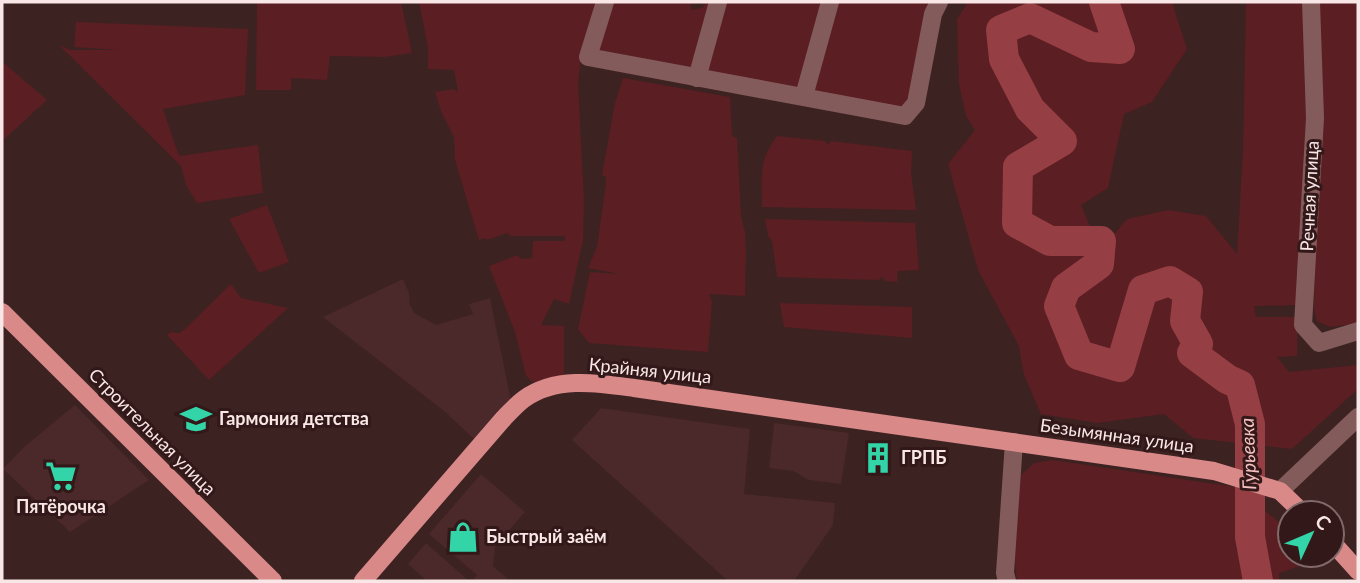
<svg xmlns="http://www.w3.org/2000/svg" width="1360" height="583" font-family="Lato,sans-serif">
  <rect width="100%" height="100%" fill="#3d2222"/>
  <g fill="#4b2829">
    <path d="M403 279 409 293 410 305 414 313 436 325 473 314 469 304 490 298 511 401 475 440 444 411 323 317Z"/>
    <path d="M75 405 149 480 70 532 3 469 24 447Z"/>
    <path d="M601 408 750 429 744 494 835 503 833 525 794 581H728L572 440Z"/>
    <path d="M774 423 849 433 841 484 809 480 793 471 769 468Z"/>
    <path d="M481 474 525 512 495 546 493 566 510 581H472L477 575 429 534Z"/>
    <path d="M426 543 469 581H427L408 564Z"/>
  </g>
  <g fill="#5b1e22">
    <path d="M257 2H401L412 53 384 57 330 56 327 80 291 78V90H256Z"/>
    <path d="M419 2H596L582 51 578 82 584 202 583 240 569 304 554 299 541 325 564 326V375L533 382 526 376 515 332 489 266 518 255 520 259 532 258 533 241H565V236H511L507 233 487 240 486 238 479 240 455 160 454 137 441 111 435 92 454 89 458 92 454 70 428 69V48Z"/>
    <path d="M612 2H701L690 5 692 10 704 7 702 2H712L692 70 599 51Z"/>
    <path d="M723 2H824L800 89 705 72Z"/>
    <path d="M833 2H934L910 103 902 109 810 92Z"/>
    <path d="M968 2H1172L1187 49 1152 102 1124 114 1108 188 1081 205 1088 222 1102 248 1127 219 1168 210 1206 216 1237 254 1243 152 1246 2H1307L1309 60 1298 305 1254 306 1256 317H1298L1297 356 1277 357 1289 372 1358 365V389L1292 449 1193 438 1164 414 1097 423 1041 414 1024 375 1019 346 978 270 948 164 975 130 966 116 959 84 957 19Z"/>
    <path d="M1317 2H1358V323L1330 327 1317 321 1314 309Z"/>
    <path d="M76 22 248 29 245 95 163 109 179 156 258 145 263 193 197 203 186 185 181 166 59 45 70 50H118L74 47Z"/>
    <path d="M2 64H5L47 100 2 141Z"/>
    <path d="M623 78 730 97 732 136 737 138 741 216 745 232 746 251 745 296 709 294 712 302 708 352 589 343 578 329 590 272 619 274 588 268 597 247 606 183V177L602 175 615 103Z"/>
    <path d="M777 136 825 141 828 145 831 141 912 151 911 172 916 210 762 207C762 176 758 161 777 136Z"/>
    <path d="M267 205 289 262 259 273 229 219Z"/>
    <path d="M765 219 915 223 919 270 898 271 897 282 885 281 882 277 878 280 777 277 772 241 768 236Z"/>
    <path d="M231 284 241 298 288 308 209 380 167 335 171 332 179 333 184 330Z"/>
    <path d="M780 303 912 307V338L784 327Z"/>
    <path d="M1053 460 1235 487 1290 531V555H1317L1318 560 1279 573V581H1017L1011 525 1020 476 1034 463Z"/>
  </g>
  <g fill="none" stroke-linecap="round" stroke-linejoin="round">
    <path stroke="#953e43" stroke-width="30" d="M1104 2 1120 49 1091 47 1030 18 1001 30 1004 59 1030 109 1062 141 1018 167 1017 223 1050 241H1101L1099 264 1066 288 1059 306 1079 355 1120 367 1143 290 1170 281 1188 292 1185 321 1198 344 1192 353 1227 379 1240 385 1250 424V537L1258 581"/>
    <g stroke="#835b5b" stroke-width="18">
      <path d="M605 2 588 57 905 116 916 103 933 14 939 2"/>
      <path d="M1311 2 1315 118 1303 325 1319 343 1358 331"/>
      <path d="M697 78 718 2"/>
      <path d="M804 96 830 2"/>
      <path d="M1280 491 1358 417"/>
      <path d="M1007 581 1005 573 1014 442"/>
    </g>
    <g stroke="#da8989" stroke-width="18">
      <path d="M2 312 273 581"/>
      <path d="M1332 542 1358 571"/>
      <path d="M363 581 504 418C510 412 517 404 524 399 556 376 598 383 634 388L1214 471 1280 491 1303 513"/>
    </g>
  </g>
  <defs>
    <symbol id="school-bare" viewBox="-9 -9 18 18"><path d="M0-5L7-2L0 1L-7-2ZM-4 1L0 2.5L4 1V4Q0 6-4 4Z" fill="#33d4a8" stroke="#321818" stroke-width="2.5" paint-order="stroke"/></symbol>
    <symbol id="building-bare" viewBox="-9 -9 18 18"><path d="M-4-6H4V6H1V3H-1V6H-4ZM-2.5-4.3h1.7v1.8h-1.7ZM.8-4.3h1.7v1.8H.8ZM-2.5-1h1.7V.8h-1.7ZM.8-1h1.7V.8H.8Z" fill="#33d4a8" stroke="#321818" stroke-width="2.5" paint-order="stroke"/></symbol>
    <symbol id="supermarket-bare" viewBox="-9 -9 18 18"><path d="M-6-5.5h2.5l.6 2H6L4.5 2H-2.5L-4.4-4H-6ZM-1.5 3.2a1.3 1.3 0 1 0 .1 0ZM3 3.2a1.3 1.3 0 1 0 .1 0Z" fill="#33d4a8" stroke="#321818" stroke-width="2.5" paint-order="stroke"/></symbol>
    <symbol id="shop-bare" viewBox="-9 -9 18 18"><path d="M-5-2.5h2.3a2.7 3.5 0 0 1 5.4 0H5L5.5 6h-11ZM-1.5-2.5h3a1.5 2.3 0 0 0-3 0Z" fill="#33d4a8" stroke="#321818" stroke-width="2.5" paint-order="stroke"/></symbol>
  </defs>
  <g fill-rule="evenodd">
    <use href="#school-bare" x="174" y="397" width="44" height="44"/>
    <use href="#building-bare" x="856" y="436" width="44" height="44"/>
    <use href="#supermarket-bare" x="39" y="454" width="44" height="44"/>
    <use href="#shop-bare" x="441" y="515" width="44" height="44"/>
  </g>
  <g text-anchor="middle" stroke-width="6" stroke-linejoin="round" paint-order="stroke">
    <g font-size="18" fill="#f9e6e6" stroke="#321818">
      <text transform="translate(1310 196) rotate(-87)" y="6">Речная улица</text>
      <text transform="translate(650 371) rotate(6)" y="6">Крайняя улица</text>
      <text transform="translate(152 432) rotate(45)" y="6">Строительная улица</text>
      <text transform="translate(1117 436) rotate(8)" y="6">Безымянная улица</text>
    </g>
    <g font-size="18" font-weight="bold" fill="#f9e6e6" stroke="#321818" text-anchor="start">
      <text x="219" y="425">Гармония детства</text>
      <text x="901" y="464">ГРПБ</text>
      <text x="61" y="513" text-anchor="middle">Пятёрочка</text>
      <text x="486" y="543">Быстрый заём</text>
    </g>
    <g font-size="19" font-style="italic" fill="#f5c2c1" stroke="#321818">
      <text transform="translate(1248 454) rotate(-92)" y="7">Гурьевка</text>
    </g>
  </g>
  <rect width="1360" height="583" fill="none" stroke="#f9e6e6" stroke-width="7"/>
  <g transform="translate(1311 534) rotate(46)"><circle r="33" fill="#321818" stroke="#826a6a" stroke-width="2"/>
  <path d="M0-5L12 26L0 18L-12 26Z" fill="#33d4a8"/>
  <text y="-10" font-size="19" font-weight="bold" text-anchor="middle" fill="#f9e6e6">С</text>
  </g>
</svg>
